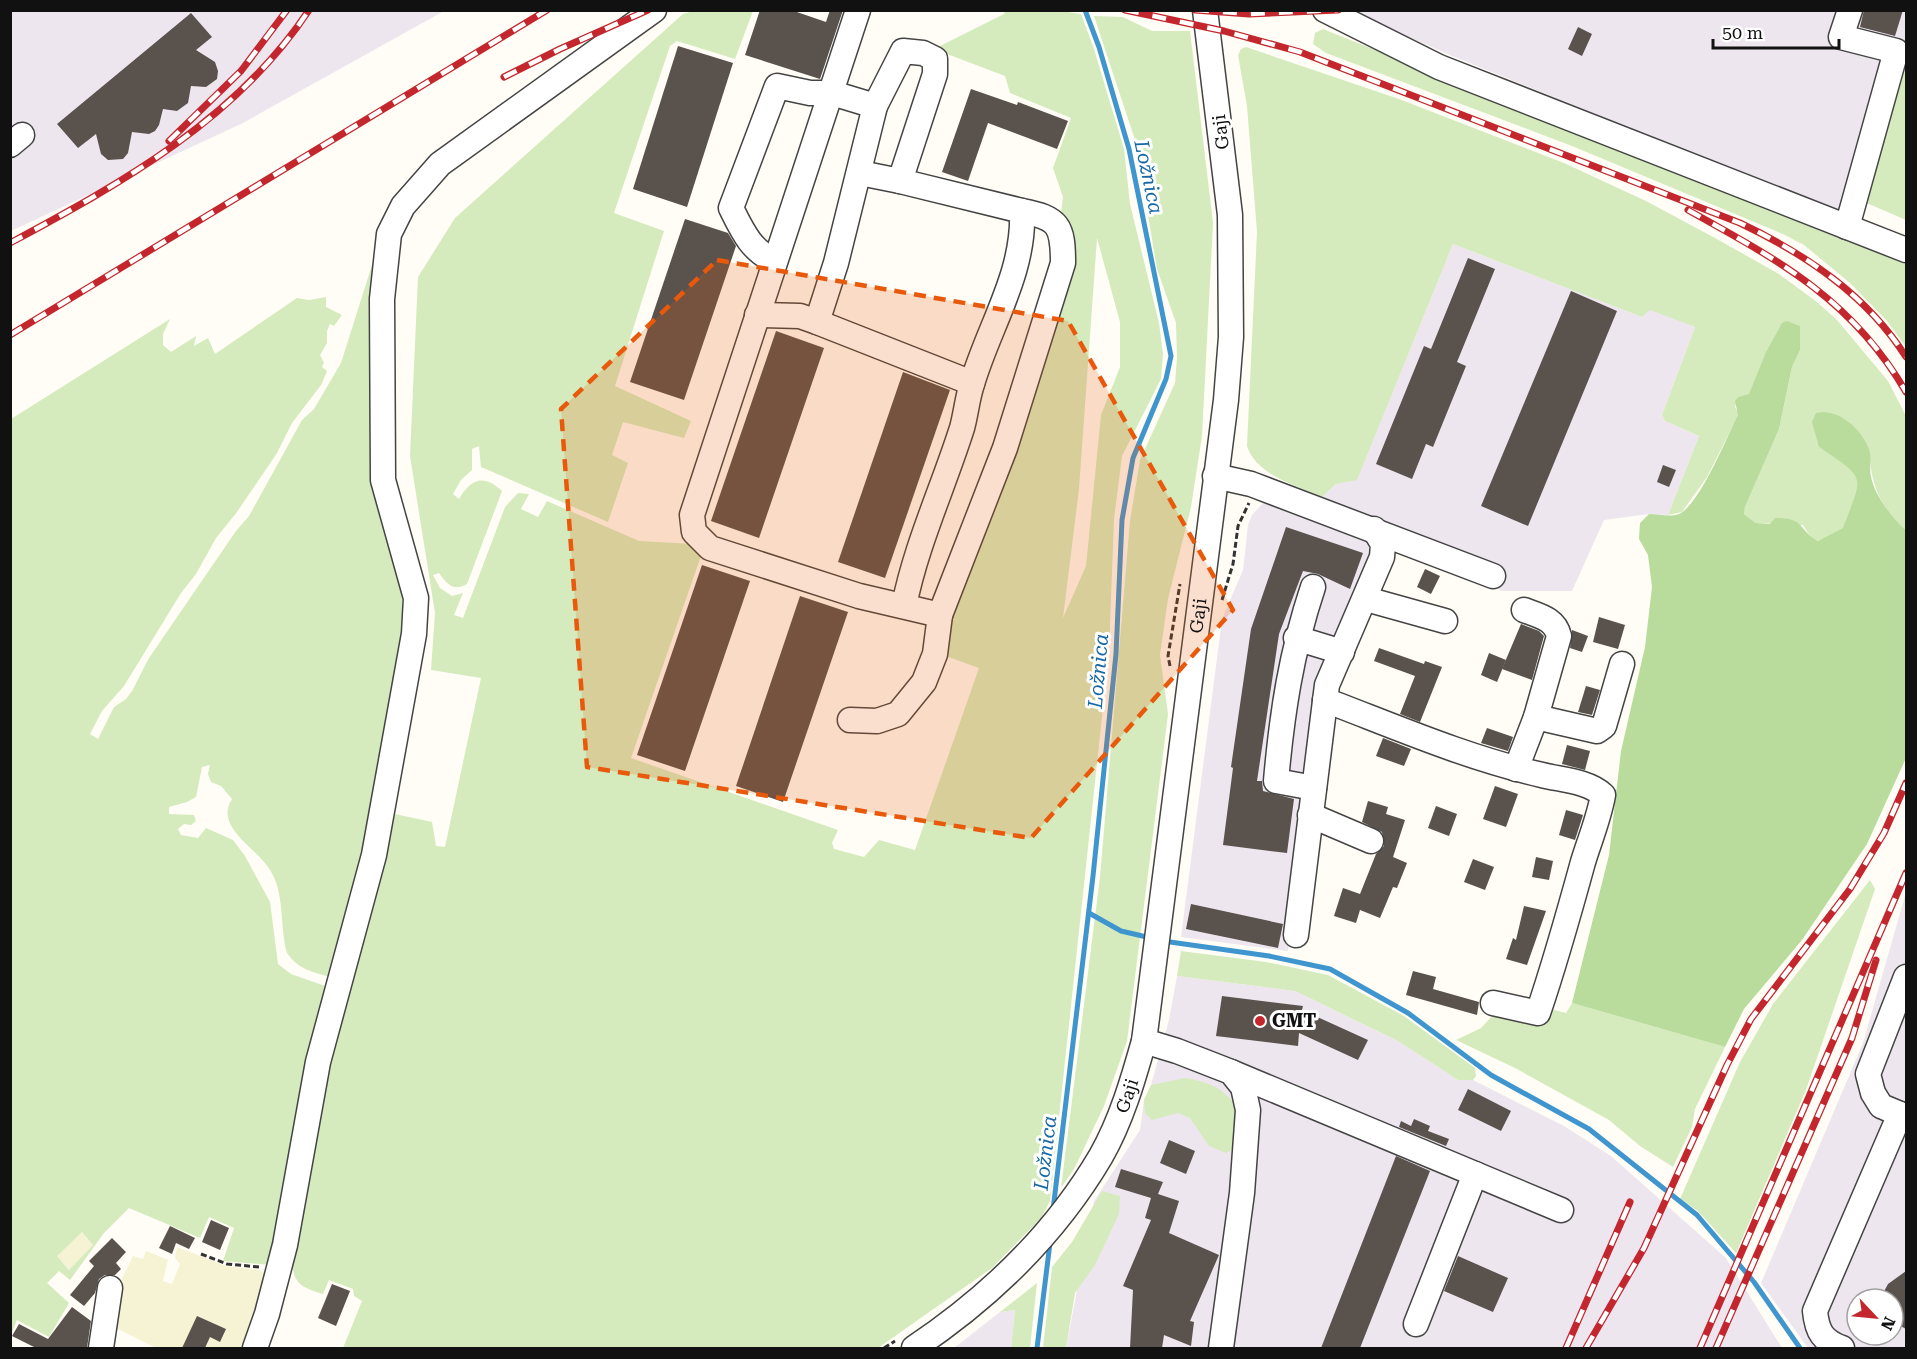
<svg xmlns="http://www.w3.org/2000/svg" width="1917" height="1359" font-family="'Roboto Serif',serif">
  <rect width="100%" height="100%" fill="#fffdf5"/>
  <g fill="#eee6ef" fill-rule="evenodd">
    <path d="M10 11H444L243 123 11 231Z"/>
    <path d="M1358 11H1906V47L1856 220 1450 55 1379 24Z"/>
    <path d="M1453 244 1642 317 1650 309 1695 327 1662 415 1665 421 1699 436 1668 515 1649 514 1604 520 1572 591H1502L1404 552 1411 535 1322 497 1336 484 1357 479Z"/>
    <path d="M1263 503 1365 538 1374 558 1303 808 1288 951 1181 937 1222 619 1243 570 1248 525 1252 515Z"/>
    <path d="M1906 892V1348H1808L1761 1283 1863 1043ZM1857 1299H1893V1335H1857Z"/>
    <path d="M1177 976 1295 991 1398 1041 1458 1080H1473L1564 1126 1611 1156 1726 1258 1782 1348H1066L1094 1201 1140 1130 1144 1100 1151 1085 1169 1020Z"/>
    <path d="M1015 1310 1011 1348H954L1000 1312Z"/>
  </g>
  <g fill="#f6f3d4">
    <path d="M82 1232 93 1245 70 1270 56 1256Z"/>
    <path d="M177 1247 226 1266 259 1270 271 1276 247 1348H156L110 1325 118 1287 133 1256 143 1259 146 1251 168 1260 163 1281 172 1284 180 1264 175 1258Z"/>
  </g>
  <g fill="#d5ebbd" fill-rule="evenodd">
    <path d="M696 10 753 11 735 59 677 41 670 46 614 213 664 231 615 386 691 421 684 438 623 422 612 455 628 463 608 522 481 467 479 446 472 449V470L461 480 453 494 459 499C471 478 484 474 502 491L467 584C453 592 447 584 439 573L433 575 440 588 452 596 463 593 454 615 463 618 505 507 518 493 529 494 521 509 538 517 547 501 639 541 693 544 703 550 631 758 838 830 832 843 834 849 864 857 879 840 915 850 979 668 940 654 942 641 1045 344 1063 197 1053 168 1071 118 1010 93 1005 76 934 49 1004 14 1005 11 1055 10 1081 14 1094 49 1124 149 1130 204 1159 323 1163 354 1161 379 1122 456 1114 519 1109 652 1050 1201 1041 1218 992 1268 878 1348H343L362 1301 354 1296 353 1289 329 1280 323 1294C301 1287 293 1284 292 1260L336 1017 395 814 432 822 436 846 445 847 481 678 431 670 435 613 410 456 418 277 455 218 683 14ZM1097 238 1120 322V367L1101 415 1086 566 1063 618 1079 489Z"/>
    <path d="M1094 16 1123 17 1152 31H1190L1213 223 1202 436 1191 507 1168 599 1160 655 1168 714 1127 1041 1104 1106 1074 1169 1061 1188 1100 877 1130 521 1140 460 1175 383 1177 358 1176 323 1157 269 1136 143Z"/>
    <path d="M1323 29 1906 264V347L1887 321 1850 283 1804 245 1783 234 1572 146 1326 53 1313 44 1315 33Z"/>
    <path d="M1906 43V220L1862 201Z"/>
    <path d="M1246 47 1399 99 1564 163 1646 201 1715 238 1779 274 1817 302 1837 320 1888 381 1906 416V530C1879 507 1871 484 1869 449L1819 447 1848 465 1858 476 1860 487 1844 528 1819 541 1811 538 1803 525 1756 523 1744 514 1745 507 1779 429 1792 367 1800 350 1765 354 1749 395 1738 397 1735 407 1739 414 1707 477 1682 512 1668 515 1699 436 1665 421 1662 415 1695 327 1650 310 1642 317 1453 244 1357 480 1336 484 1322 497C1296 485 1256 475 1247 446L1257 232 1247 106 1238 55 1241 49Z"/>
    <path d="M372 265 375 483 384 533 401 584 403 623 371 818 330 977C312 972 298 969 287 953 279 925 286 892 268 867 255 847 214 826 232 799L221 786 211 782 208 774 210 765 202 767 196 797 187 802 169 807V814L194 815 196 821 191 825 184 824 178 829 181 835 198 838 206 828 233 840 245 856 270 902 278 964 291 974 328 987 272 1265 223 1261 234 1228 209 1217 200 1238 129 1208 104 1233 70 1280 59 1271 47 1283 69 1303 49 1337 17 1320 11 1335V419L170 319 163 334V345L171 352 196 336 194 346 208 338 215 354 297 298 309 300 326 297V307L342 315 334 326 330 324 327 331V343L320 355 324 363 322 367 327 371 321 385 292 423 277 453 237 512 216 538 196 574 181 593 124 686 102 711 90 734 98 739 114 707 126 699 132 691 149 658 236 531 249 516 302 420 314 409 341 363ZM82 1232 93 1245 69 1270 57 1256Z"/>
    <path d="M1870 880 1875 889 1806 1090 1736 1253 1698 1211 1680 1199 1740 1062 1773 1004Z"/>
    <path d="M1181 951 1266 962 1328 975 1404 1016 1475 1068 1476 1076 1473 1080H1458L1398 1041 1295 991 1177 976Z"/>
    <path d="M1572 1003 1725 1047 1695 1109 1692 1127 1673 1167 1640 1146 1609 1120 1515 1068 1456 1040 1481 1028 1495 1013 1546 1008 1566 1013Z"/>
    <path d="M1185 1078C1208 1082 1222 1087 1237 1106L1236 1148 1226 1153 1209 1146 1190 1118 1178 1113 1152 1120 1145 1113 1144 1100 1151 1085Z"/>
    <path d="M1102 1191 1120 1196 1119 1214 1095 1265 1075 1293 1066 1348H1043L1052 1267 1072 1242Z"/>
    <path d="M1037 1283 1030 1348H1011L1015 1310 1000 1312Z"/>
  </g>
  <path fill="#b9dc9c" d="M1787 321 1800 326V350L1792 367 1779 429 1745 507 1744 514 1756 523 1770 524 1775 518C1806 517 1799 532 1818 541L1843 528C1863 474 1868 480 1819 447L1812 422 1816 413C1838 408 1861 428 1869 449 1872 457 1869 468 1871 477 1875 496 1892 518 1906 530V758L1867 844 1802 940 1744 1009 1725 1047 1572 1003 1609 855 1621 751 1645 647 1652 587 1648 555 1639 539 1640 523 1649 514C1659 514 1673 518 1681 513 1701 501 1727 437 1738 415L1735 401 1738 397 1749 394 1765 354 1782 323Z"/>
  <g fill="none" stroke-linecap="round" stroke-linejoin="round">
    <g stroke="#3f96cf" stroke-width="5">
      <path d="M1089 913 1121 931 1151 938"/>
      <path d="M1163 941 1269 956 1330 969 1408 1013 1491 1075 1589 1129 1697 1215 1754 1282 1800 1348"/>
      <path d="M1053 1210 1093 876 1116 654 1122 520 1133 458 1166 379 1171 356 1129 149 1099 47 1085 10"/>
      <path d="M1037 1348 1050 1243"/>
    </g>
  </g>
  <g fill="#5a524d">
    <path d="M760 10H791L826 22 830 10H843L820 79 745 55Z"/>
    <path d="M1864 10H1903L1895 36 1860 27Z"/>
    <path d="M191 13 212 37 196 50 215 62 218 71 217 79 206 87 191 86 188 103 177 111 163 109 159 125 155 131 149 134 132 132 128 153 123 159 108 160 101 154 96 134 78 148 57 124Z"/>
    <path d="M1578 27 1592 34 1582 56 1568 49Z"/>
    <path d="M678 46 733 63 687 207 633 189Z"/>
    <path d="M971 89 1017 105 1018 102 1068 121 1057 149 988 123 968 181 942 172Z"/>
    <path d="M685 219 728 233 736 246 684 400 630 382Z"/>
    <path d="M1468 258 1495 269 1457 362 1466 366 1433 447 1426 444 1412 479 1376 464 1424 346 1431 349Z"/>
    <path d="M1571 291 1617 311 1528 526 1481 506Z"/>
    <path d="M776 331 824 348 759 538 711 521Z"/>
    <path d="M903 372 950 390 885 578 838 562Z"/>
    <path d="M1663 465 1676 470 1669 487 1657 482Z"/>
    <path d="M1286 527 1363 553 1350 589 1318 574 1303 571 1279 634 1257 781H1262L1263 791 1294 799 1287 853 1223 845 1233 768 1231 767 1251 629Z"/>
    <path d="M702 565 750 581 685 771 637 755Z"/>
    <path d="M1425 569 1440 576 1431 594 1417 587Z"/>
    <path d="M800 596 848 612 783 802 736 786Z"/>
    <path d="M1599 617 1625 625 1618 649 1593 642Z"/>
    <path d="M1521 624 1539 631 1544 636 1532 680 1502 669Z"/>
    <path d="M1572 630 1588 636 1582 652 1570 648Z"/>
    <path d="M1379 648 1424 664 1425 661 1442 667 1420 722 1400 714 1415 676 1374 661Z"/>
    <path d="M1489 653 1506 660 1497 682 1481 675Z"/>
    <path d="M1586 686 1600 690 1592 715 1578 712Z"/>
    <path d="M1487 728 1513 737 1508 751 1481 743Z"/>
    <path d="M1383 738 1411 749 1404 766 1376 756Z"/>
    <path d="M1567 745 1590 751 1585 770 1562 764Z"/>
    <path d="M1495 786 1518 794 1506 827 1483 819Z"/>
    <path d="M1368 801 1388 807 1386 814 1405 820 1393 857 1407 863 1397 888 1393 887 1380 918 1360 910 1356 923 1334 916 1343 888 1360 894 1376 854 1384 846 1382 832 1362 822Z"/>
    <path d="M1436 806 1457 814 1449 836 1428 828Z"/>
    <path d="M1566 810 1583 815 1575 840 1559 835Z"/>
    <path d="M1536 857 1553 861 1549 880 1532 877Z"/>
    <path d="M1473 859 1494 867 1485 890 1464 882Z"/>
    <path d="M1191 904 1283 924 1278 948 1186 929Z"/>
    <path d="M1524 906 1546 911 1527 965 1506 959 1513 938 1516 940Z"/>
    <path d="M1413 971 1436 977 1433 989 1479 1002 1477 1015 1406 995Z"/>
    <path d="M1222 996 1303 1006 1302 1010 1368 1040 1358 1060 1299 1033 1298 1046 1216 1036Z"/>
    <path d="M1468 1089 1511 1111 1501 1131 1458 1110Z"/>
    <path d="M1414 1119 1430 1126 1428 1131 1449 1139 1446 1146 1399 1127 1401 1121 1411 1126Z"/>
    <path d="M1169 1140 1195 1151 1186 1174 1160 1163Z"/>
    <path d="M1396 1156 1430 1171 1360 1348H1321Z"/>
    <path d="M1121 1169 1163 1182 1158 1194 1179 1201 1169 1233 1219 1255 1190 1321 1194 1322 1191 1346 1164 1335 1162 1348H1130L1133 1290 1123 1286 1151 1220 1145 1218 1151 1198 1115 1187Z"/>
    <path d="M211 1220 229 1228 220 1250 202 1242Z"/>
    <path d="M170 1226 195 1238 189 1249 176 1243 172 1254 159 1248Z"/>
    <path d="M112 1238 126 1252 116 1263 121 1269 115 1275H105L99 1279 95 1293 84 1306 70 1295 94 1266 89 1261Z"/>
    <path d="M1458 1256 1508 1278 1493 1312 1444 1291Z"/>
    <path d="M1906 1271V1329L1893 1322V1299H1880L1888 1284Z"/>
    <path d="M332 1284 350 1291 336 1326 318 1318Z"/>
    <path d="M72 1307 91 1321 87 1348H36L12 1336 19 1324 48 1339Z"/>
    <path d="M197 1316 226 1329 220 1342 210 1337 205 1348H182Z"/>
  </g>
  <g fill="none" stroke-linecap="round" stroke-linejoin="round">
    <defs>
      <g id="minor">
        <path d="M1325 10 1439 67 1906 250"/>
        <path d="M875 106 836 263 817 322 972 383"/>
        <path d="M10 145 22 135"/>
        <path d="M860 173 900 181"/>
        <path d="M1847 227 1896 51 1841 37 1850 10"/>
        <path d="M775 261C751 251 742 230 731 208L777 86 810 93H832L875 106 903 51 923 53 935 59V74L900 181 1022 211C1025 273 989 326 972 384 967 399 966 414 962 428 943 488 916 545 904 606"/>
        <path d="M757 315 800 316 817 322"/>
        <path d="M1215 476 1251 484 1493 576"/>
        <path d="M1313 587C1291 653 1282 713 1276 781L1314 788"/>
        <path d="M1366 599 1445 621"/>
        <path d="M1524 610C1540 616 1555 619 1559 636L1536 717"/>
        <path d="M940 615 1005 448 1063 263C1063 226 1059 218 1022 211"/>
        <path d="M1296 638 1342 652"/>
        <path d="M1325 700C1396 727 1467 758 1542 775 1562 780 1588 781 1603 795 1599 818 1590 839 1583 862 1569 913 1555 963 1538 1013L1493 1003"/>
        <path d="M850 720 877 721 898 714 924 682 935 654 940 615 859 596 710 548 694 532 692 515 858 10"/>
        <path d="M1516 769 1536 717 1597 731 1604 726 1622 664"/>
        <path d="M1310 815 1371 841"/>
        <path d="M1296 935 1327 685 1382 557 1383 544 1374 529"/>
        <path d="M1144 1041 1177 1051 1231 1072 1243 1087 1248 1110 1242 1193 1221 1348"/>
        <path d="M1231 1072 1561 1210"/>
        <path d="M1900 1114 1881 1106 1873 1093 1868 1074 1906 977"/>
        <path d="M1416 1324 1475 1174"/>
        <path d="M101 1348 110 1288"/>
        <path d="M255 1348 267 1314 285 1245 318 1062 374 855 414 634 416 598 383 480 382 299 389 234 403 206 440 164 654 10"/>
        <path id="s1" d="M914 1348C990 1297 1054 1236 1101 1156 1121 1121 1133 1080 1144 1041L1226 400 1231 337 1230 215 1205 10"/>
        <path d="M1842 1348C1823 1341 1817 1332 1815 1311L1900 1114 1906 1117"/>
      </g>
    </defs>
    <use href="#minor" stroke="#444" stroke-width="27"/>
    <g stroke="#333" stroke-width="3" stroke-dasharray="6 3" stroke-linecap="butt">
      <path d="M1222 600 1233 564 1238 526 1249 503"/>
      <path d="M1170 666 1168 656 1180 584"/>
      <path d="M201 1254 227 1264 259 1267"/>
      <path d="M884 1348 895 1341"/>
    </g>
    <use href="#minor" stroke="#fff" stroke-width="24"/>
    <defs>
      <g id="rail">
        <path d="M1125 10 1224 31 1300 52 1740 223C1805 254 1867 295 1906 357"/>
        <path d="M1195 10 1249 14 1338 10"/>
        <path d="M504 77 560 49 648 10"/>
        <path d="M169 141 241 71 287 10"/>
        <path d="M1688 210C1778 260 1852 299 1906 392"/>
        <path d="M10 243C122 183 237 119 309 10"/>
        <path d="M10 335 547 10"/>
        <path d="M1566 1348 1630 1202"/>
        <path d="M1586 1348 1644 1248 1727 1065 1751 1019 1850 889 1884 833 1906 783"/>
        <path d="M1700 1348 1906 873"/>
        <path d="M1716 1348 1852 1038 1876 960"/>
      </g>
    </defs>
    <use href="#rail" stroke="#c4262e" stroke-width="7"/>
    <use href="#rail" stroke="#fff" stroke-width="4.5" stroke-dasharray="14" stroke-linecap="butt"/>
  </g>
  <path fill="#e8590c" fill-opacity="0.2" stroke="#e8590c" stroke-width="4.5" stroke-dasharray="12 8" stroke-linejoin="round" d="M717 260 1068 321 1233 610 1031 838 587 767 561 409Z"/>
  <circle fill="#c4262e" stroke="#fff" stroke-width="2" cx="1260" cy="1021" r="6"/>
  <g text-anchor="middle" stroke-width="6" stroke-linejoin="round" paint-order="stroke">
    <g font-size="18" fill="#111" stroke="#fff">
      <text transform="translate(1221 132) rotate(-97)" y="6">Gaji</text>
      <text dy="6" stroke="none"><textPath href="#s1" startOffset="822">Gaji</textPath></text>
      <text dy="6" stroke="none"><textPath href="#s1" startOffset="336">Gaji</textPath></text>
    </g>
    <g font-size="18" font-weight="bold" fill="#111" stroke="#fff" text-anchor="start">
      <text x="1272" y="1027">GMT</text>
    </g>
    <g font-size="20" font-style="italic" fill="#1768a6" stroke="#fff">
      <text transform="translate(1149 177) rotate(78)" y="7">Ložnica</text>
      <text transform="translate(1098 671) rotate(-85)" y="7">Ložnica</text>
      <text transform="translate(1045 1153) rotate(-83)" y="7">Ložnica</text>
    </g>
  </g>
  <rect width="1917" height="1359" fill="none" stroke="#111111" stroke-width="24"/>
  <g transform="translate(1875 1317) rotate(116)"><circle r="28" fill="#ffffff" stroke="#a0a0a0" stroke-width="1.5"/>
  <path d="M0-4.5L10 22L0 15L-10 22Z" fill="#c4262e"/>
  <text y="-9" font-size="16" font-weight="bold" text-anchor="middle" fill="#111111">N</text>
  </g>
  <path d="M1713 39v9h126v-9" fill="none" stroke="#111111" stroke-width="3"/>
  <text x="1722" y="39" font-size="18" fill="#111111" stroke="#ffffff" stroke-width="4.5" paint-order="stroke">50 m</text>
</svg>
